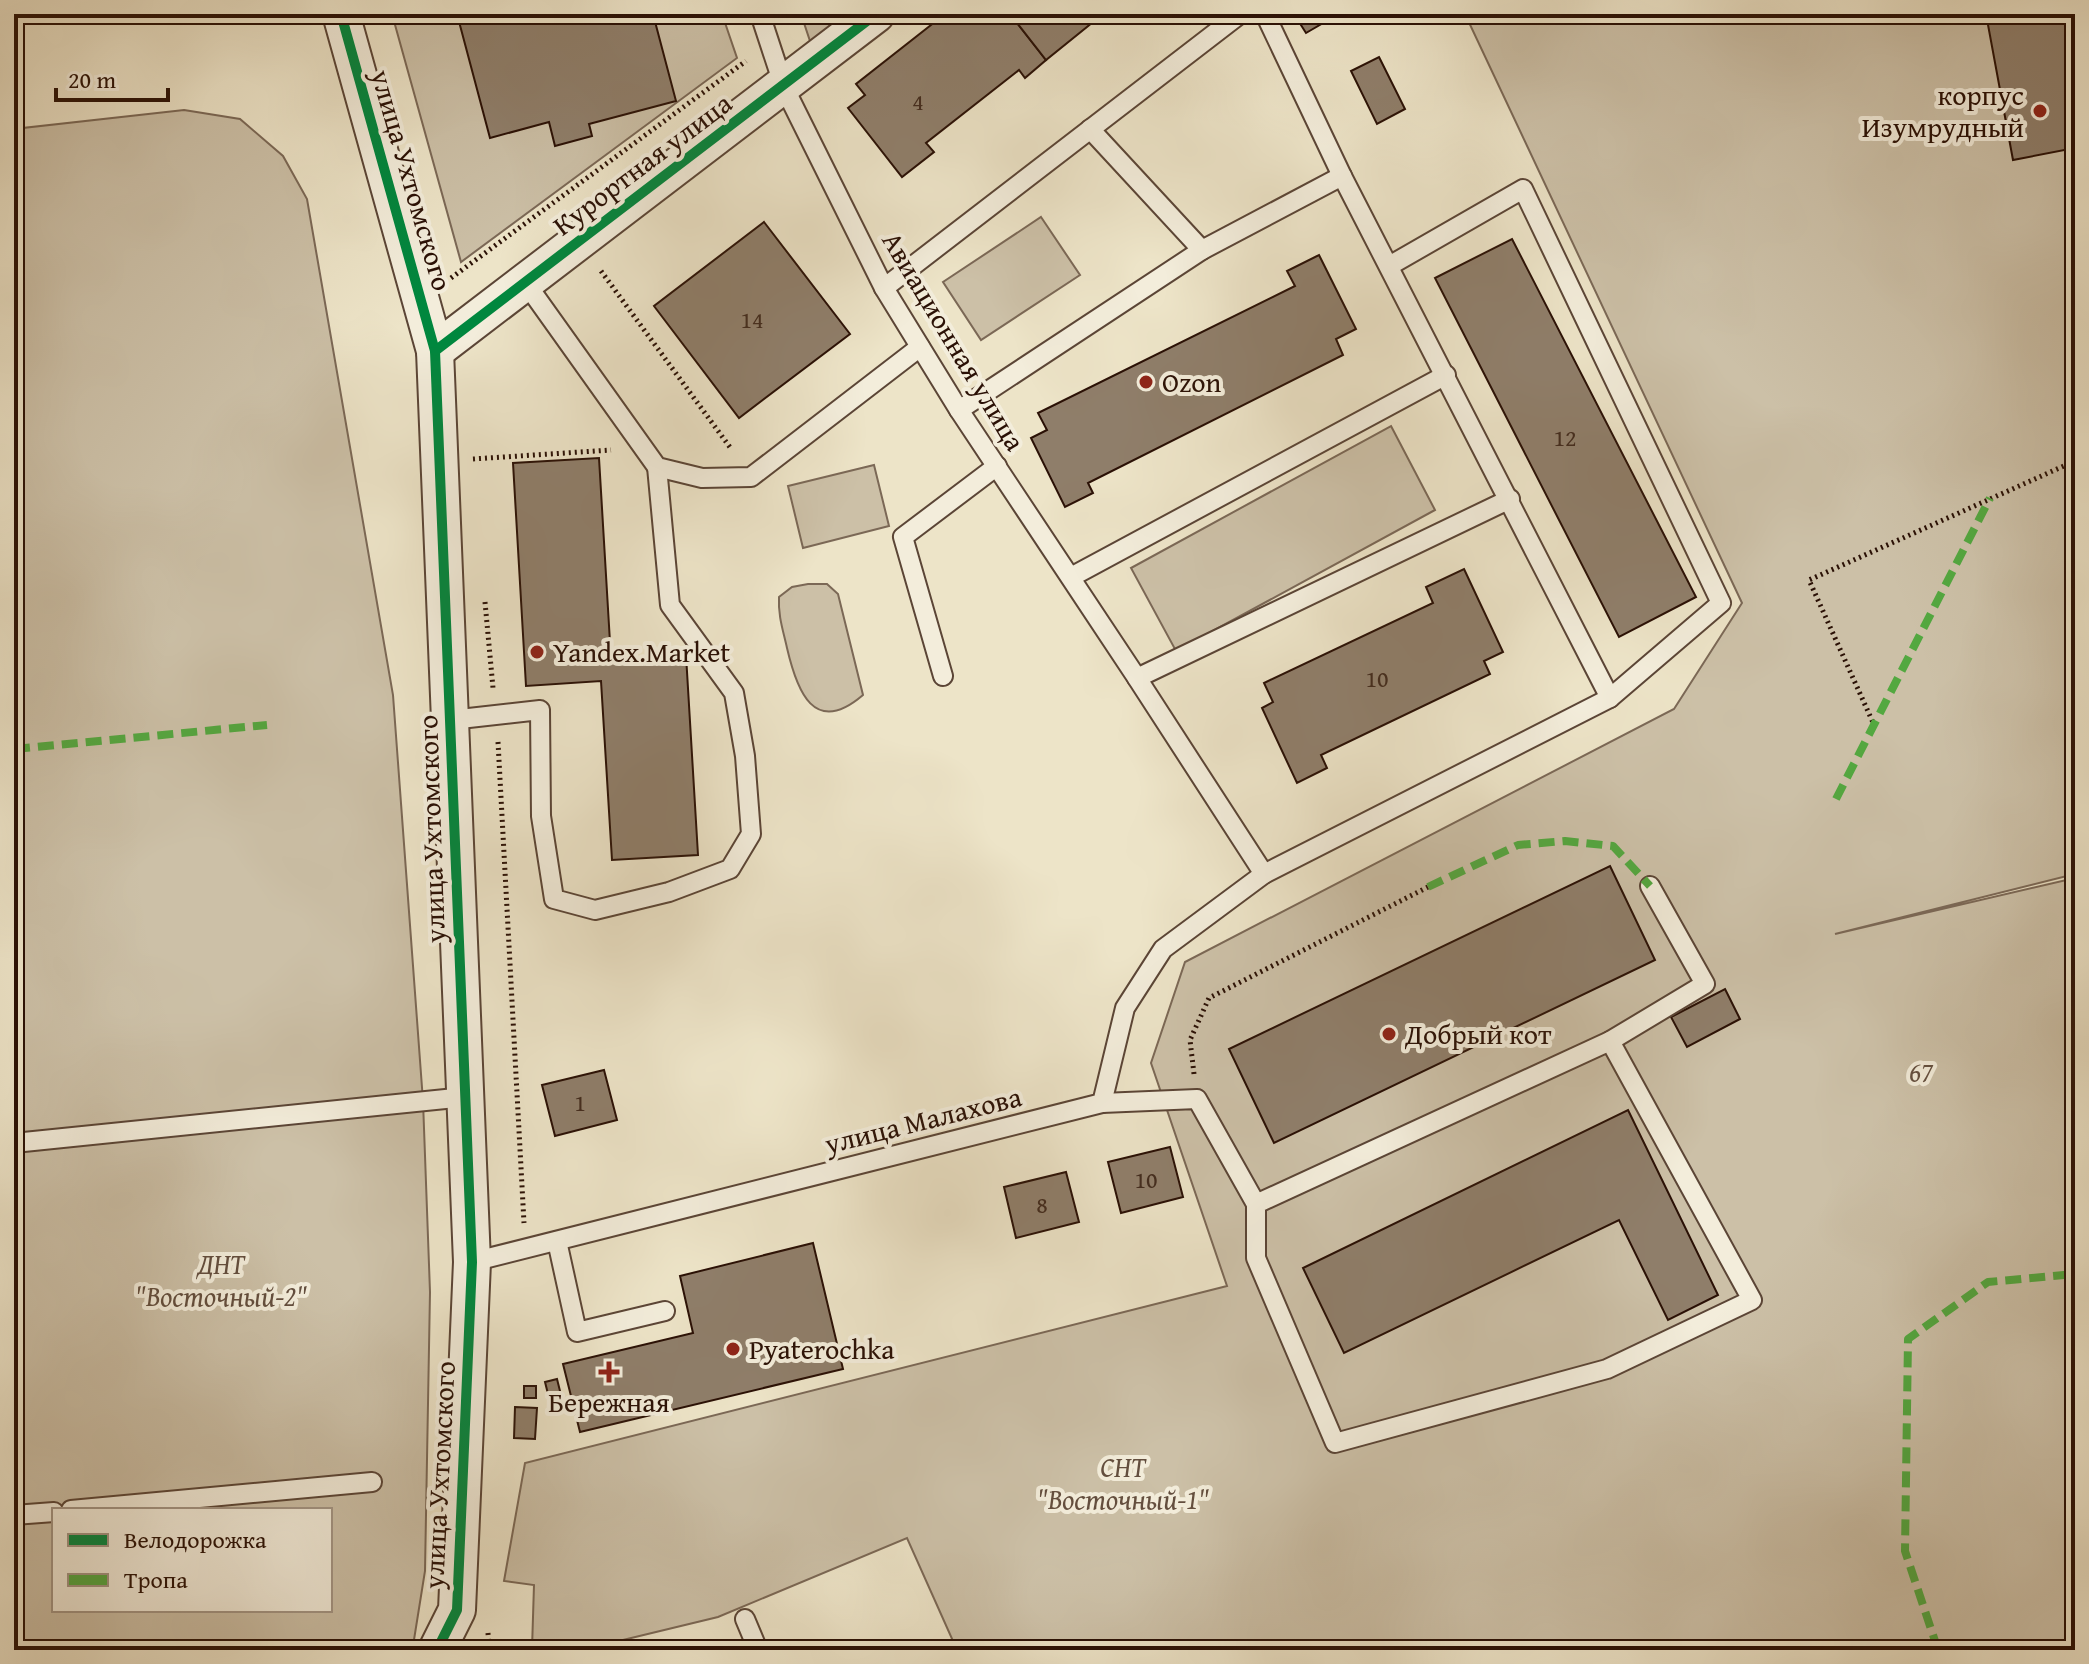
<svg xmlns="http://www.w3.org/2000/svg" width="2089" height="1664" font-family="'Gentium Book Plus',serif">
  <rect width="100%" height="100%" fill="#ede4c8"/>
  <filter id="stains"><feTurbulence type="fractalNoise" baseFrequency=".0025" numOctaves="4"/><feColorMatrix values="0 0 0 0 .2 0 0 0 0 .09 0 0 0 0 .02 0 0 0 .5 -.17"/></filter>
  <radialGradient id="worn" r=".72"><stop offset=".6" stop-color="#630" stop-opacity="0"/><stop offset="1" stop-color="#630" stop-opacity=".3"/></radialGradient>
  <g fill="#ccc0a7" stroke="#7b6856" stroke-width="2" fill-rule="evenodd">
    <path d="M392 14H722L737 58 461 262Z"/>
    <path d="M801 14H845L811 44Z"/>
    <path d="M1465 14H2075V874L1835 934 2075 878V1650H957L907 1538 718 1617 594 1647 532 1649 534 1585 504 1581 525 1463 1227 1286 1151 1063 1185 962 1674 709 1742 603Z"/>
    <path d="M184 110 240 119 283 156 307 199 393 695 423 1101 430 1292 425 1571 413 1646 406 1650H14V129ZM54 1510H330V1610H54Z"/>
    <path d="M1041 217 1080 275 981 340 943 282Z"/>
    <path d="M1391 426 1435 510 1176 651 1131 568Z"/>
    <path d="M874 465 889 526 803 548 788 486Z"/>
    <path d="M808 584H827L838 594 863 695C814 737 797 691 787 648 783 630 778 616 779 597L792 587Z"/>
  </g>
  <g fill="#8f7e6a" stroke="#2a1005" stroke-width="2">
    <path d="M457 14H653L676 101 589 124 592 136 555 146 549 122 490 138Z"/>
    <path d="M945 14H1010L1046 60 1025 78 1019 70 926 143 934 152 902 177 848 108 865 95 856 84Z"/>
    <path d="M1010 14H1103L1046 60Z"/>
    <path d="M1294 14H1334L1335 16 1306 33Z"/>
    <path d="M1986 14H2064L2075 73V148L2013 160Z"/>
    <path d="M1379 57 1405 109 1377 124 1351 71Z"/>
    <path d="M764 222 850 334 739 418 654 306Z"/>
    <path d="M1512 239 1696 597 1619 637 1435 278Z"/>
    <path d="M1319 255 1356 329 1336 339 1343 355 1088 483 1093 493 1065 507 1031 438 1047 430 1038 413 1295 286 1287 271Z"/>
    <path d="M599 458 611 659 686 655 698 855 612 860 601 681 526 686 513 463Z"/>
    <path d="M1464 569 1503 652 1484 661 1490 674 1321 755 1327 768 1297 783 1262 708 1273 702 1264 683 1433 603 1426 587Z"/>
    <path d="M1610 866 1655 960 1274 1143 1229 1049Z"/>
    <path d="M1725 989 1740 1019 1687 1047 1671 1017Z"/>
    <path d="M604 1070 617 1120 555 1136 542 1085Z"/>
    <path d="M1628 1110 1718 1295 1668 1320 1619 1220 1344 1353 1303 1268Z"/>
    <path d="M1170 1147 1183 1197 1121 1213 1108 1162Z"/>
    <path d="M1066 1172 1079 1222 1016 1238 1004 1187Z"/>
    <path d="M813 1243 843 1369 580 1432 563 1364 693 1333 680 1276Z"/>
    <path d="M557 1379 561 1395 549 1398 545 1382Z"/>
    <rect x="524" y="1386" width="12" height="12"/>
    <path d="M515 1407 537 1408 535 1439 514 1438Z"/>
  </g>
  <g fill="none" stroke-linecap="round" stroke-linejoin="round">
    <defs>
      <g id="service">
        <path d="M760 14 784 87 884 288 959 410 1137 678"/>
        <path d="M1265 14 1342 176 1610 698"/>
        <path d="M1090 129 1202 250 1342 176"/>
        <path d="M1389 266 1523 189 1721 603 1610 698 1264 874 1137 678 1510 499"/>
        <path d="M525 282 657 467 702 478 751 477 920 347"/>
        <path d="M884 288 1240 14"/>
        <path d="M959 410 1202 250"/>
        <path d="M1071 577 1446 375"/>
        <path d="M943 676 903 537 997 466"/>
        <path d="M451 720 540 710 541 816 554 899 595 910 669 892 730 869 751 834 745 756 734 693 670 605 657 467"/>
        <path d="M1610 1041 1705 984 1650 886"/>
        <path d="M1102 1103 1197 1099 1256 1204V1258L1335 1443 1607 1369 1752 1300 1610 1041 1256 1204"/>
        <path d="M14 1143 465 1097"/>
        <path d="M557 1241 577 1332 665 1311"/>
        <path d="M472 1262 1102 1103 1125 1008 1163 949 1264 874"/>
        <path d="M71 1510 372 1482"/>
        <path d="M14 1515 54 1512"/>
        <path d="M745 1619 758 1650"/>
      </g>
      <g id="minor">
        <path d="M341 14 435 351 472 1262 457 1610 437 1650"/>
        <path d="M435 351 876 14"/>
      </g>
    </defs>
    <use href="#service" stroke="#5b4536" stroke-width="22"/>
    <use href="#minor" stroke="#5b4536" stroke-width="40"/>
    <g stroke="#2a1005" stroke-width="5" stroke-dasharray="2 4" stroke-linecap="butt">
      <path d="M601 271 732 450"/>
      <path d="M451 278 746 61"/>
      <path d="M473 459 611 450"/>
      <path d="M485 602 493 688"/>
      <path d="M1875 727 1809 580 2075 461"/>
      <path d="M498 742 524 1223"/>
      <path d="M1194 1074 1190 1040 1209 998 1428 887"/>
      <path d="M488 1633 489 1650"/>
    </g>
    <use href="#service" stroke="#f3eddb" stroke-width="18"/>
    <use href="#minor" stroke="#f3eddb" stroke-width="36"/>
    <g stroke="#53a840" stroke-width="8" stroke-dasharray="16 8" stroke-linecap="butt">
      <path d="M14 749 267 725"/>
      <path d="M1836 799 1990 498"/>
      <path d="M1428 887 1518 845 1565 841 1613 846 1650 886"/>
      <path d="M1938 1650 1905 1551 1908 1339 1988 1282 2075 1274"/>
    </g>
    <defs>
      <g id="cycleway">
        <path d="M341 14 435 351 472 1262 457 1610 437 1650"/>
        <path d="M435 351 876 14"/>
      </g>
    </defs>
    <use href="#cycleway" stroke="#f3eddb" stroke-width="15"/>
    <use href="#cycleway" stroke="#00873e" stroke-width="10"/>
  </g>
  <g fill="#8f2418" stroke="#f3eddb" stroke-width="3">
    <circle cx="2040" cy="111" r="8"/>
    <circle cx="1146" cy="382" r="8"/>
    <circle cx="537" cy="652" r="8"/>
    <circle cx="1389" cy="1034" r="8"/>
    <circle cx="733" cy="1349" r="8"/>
    <path d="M605 1360h8v8h8v8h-8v8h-8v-8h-8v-8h8z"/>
  </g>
  <g text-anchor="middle" stroke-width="8" stroke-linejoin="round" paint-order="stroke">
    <g font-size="24" fill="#432c1e">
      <text x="918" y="110">4</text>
      <text x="752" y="328">14</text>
      <text x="1565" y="446">12</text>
      <text x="1377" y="687">10</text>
      <text x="580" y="1111">1</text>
      <text x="1146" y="1188">10</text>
      <text x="1042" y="1213">8</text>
    </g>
    <g font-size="28" fill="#2a1005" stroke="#f3eddb" text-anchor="start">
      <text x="2024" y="105" text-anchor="end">корпус<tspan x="2024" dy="32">Изумрудный</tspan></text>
      <text x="1162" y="392">Ozon</text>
      <text x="553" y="662">Yandex.Market</text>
      <text x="1405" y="1044">Добрый кот</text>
      <text x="749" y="1359">Pyaterochka</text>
      <text x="609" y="1412" text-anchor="middle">Бережная</text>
    </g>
    <g font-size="28" fill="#2a1005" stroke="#f3eddb">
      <text transform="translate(642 164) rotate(-37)" y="10">Курортная улица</text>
      <text transform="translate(412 180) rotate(74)" y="10">улица Ухтомского</text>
      <text transform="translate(954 341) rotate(59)" y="10">Авиационная улица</text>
      <text transform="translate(431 829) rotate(-92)" y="10">улица Ухтомского</text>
      <text transform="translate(923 1120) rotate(-14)" y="10">улица Малахова</text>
      <text transform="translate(439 1475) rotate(-87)" y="10">улица Ухтомского</text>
    </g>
    <g font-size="28" font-style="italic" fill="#634e3e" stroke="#f3eddb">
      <text x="1921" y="1082">67</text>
      <text x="221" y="1274">ДНТ<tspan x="221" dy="32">"Восточный-2"</tspan></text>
      <text x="1123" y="1477">СНТ<tspan x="1123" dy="32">"Восточный-1"</tspan></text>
    </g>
  </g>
  <rect width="2089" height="1664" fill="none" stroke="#ede4c8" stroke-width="48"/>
  <rect x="16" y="16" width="2057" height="1632" fill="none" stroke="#2a1005" stroke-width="4"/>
  <rect x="24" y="24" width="2041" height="1616" fill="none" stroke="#2a1005" stroke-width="2"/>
  <rect x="52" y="1508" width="280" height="104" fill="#f3eddb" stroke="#a39585" stroke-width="2"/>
  <rect x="68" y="1534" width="40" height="12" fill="#00873e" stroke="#a39585" stroke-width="2"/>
  <text x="124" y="1548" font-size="24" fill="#2a1005">Велодорожка</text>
  <rect x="68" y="1574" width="40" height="12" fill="#53a840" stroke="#a39585" stroke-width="2"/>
  <text x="124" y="1588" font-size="24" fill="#2a1005">Тропа</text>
  <path d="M56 88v12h112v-12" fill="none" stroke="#2a1005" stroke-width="4"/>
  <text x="68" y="88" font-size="24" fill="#2a1005" stroke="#f3eddb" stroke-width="6" paint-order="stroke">20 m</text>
  <rect width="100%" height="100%" filter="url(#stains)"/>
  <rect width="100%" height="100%" fill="url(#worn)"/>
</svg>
